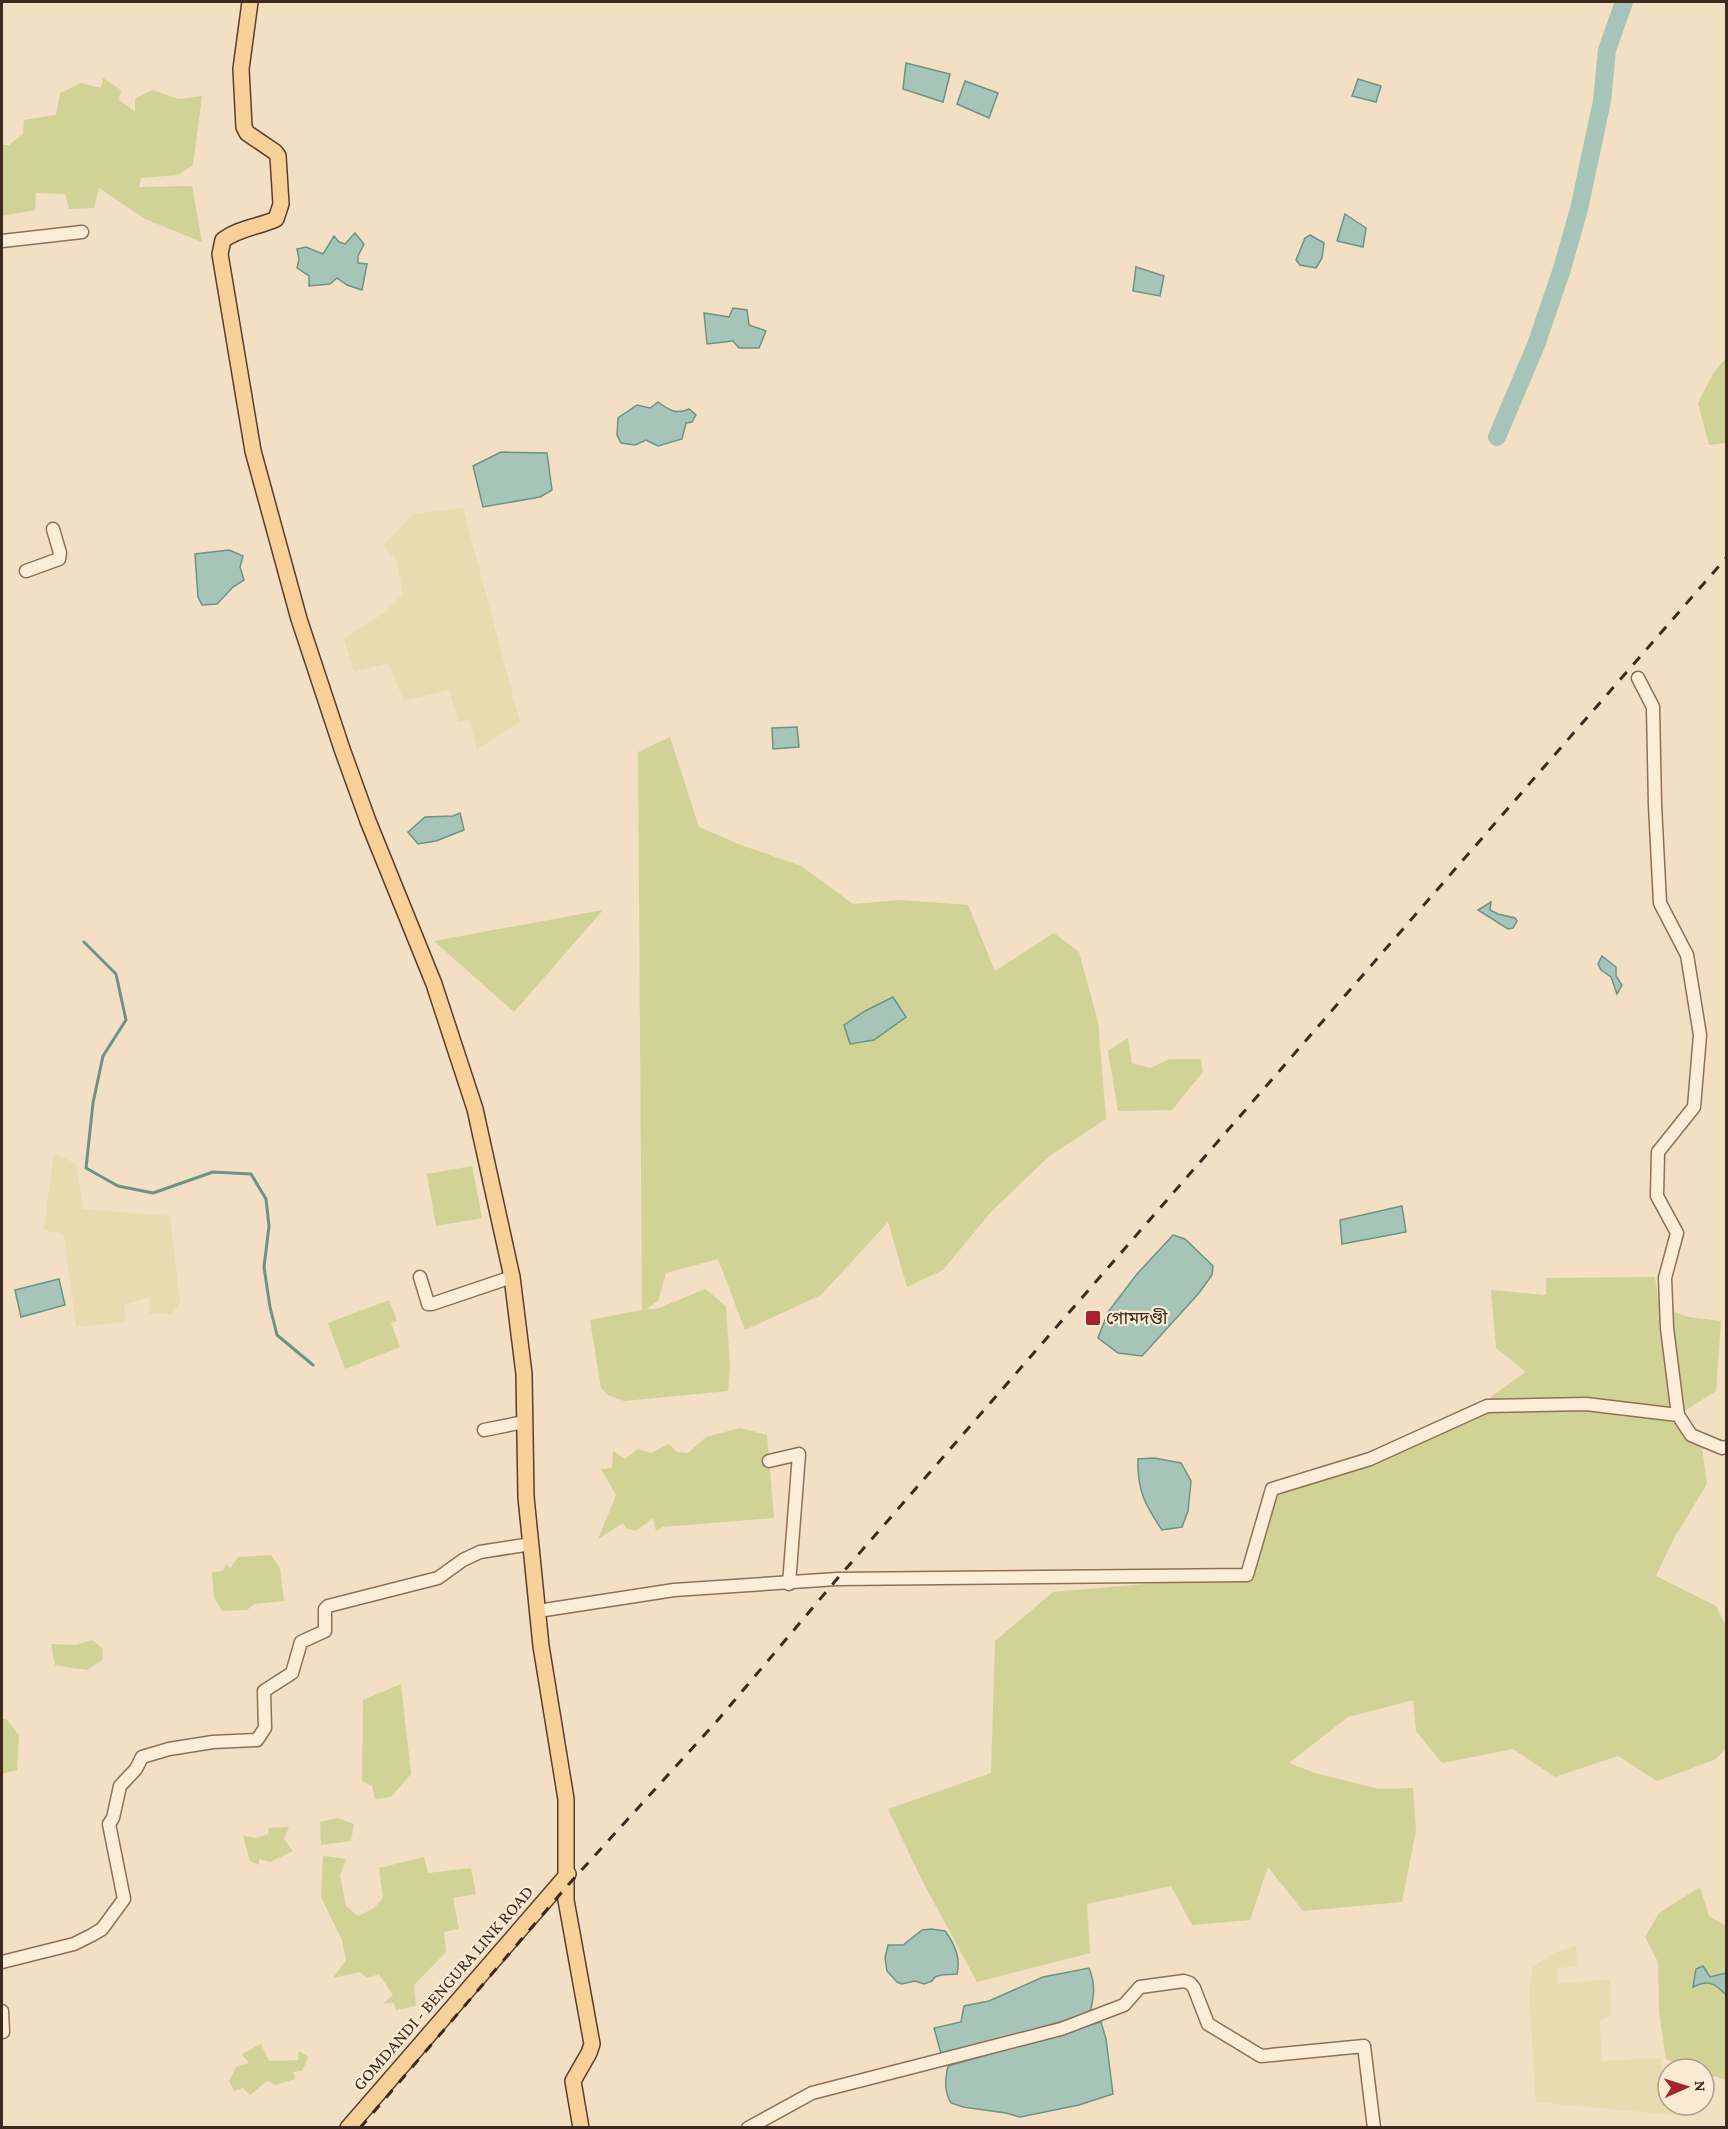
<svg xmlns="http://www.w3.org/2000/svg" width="1728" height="2129" font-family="'Crimson Pro','Noto Sans Bengali',serif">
  <rect width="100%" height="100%" fill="#f2dfc4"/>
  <g fill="#e9dab0">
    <path d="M463 508 520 722 477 749 469 719 458 722 449 690 404 701 388 663 354 672 344 639 384 613 403 594 397 561 383 546 413 514Z"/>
    <path d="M54 1153 76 1164 83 1209 170 1216 180 1302 172 1314H150L149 1297 124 1305 126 1322 76 1327 64 1235 44 1230Z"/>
    <path d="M1576 1946 1577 1965 1557 1969V1984L1610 1979 1611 2015 1600 2021 1601 2061 1661 2058 1663 2083H1668V2105H1686L1685 2116 1536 2102 1529 1992 1533 1967 1556 1952Z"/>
  </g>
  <g fill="#d1d296">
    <path d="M103 78 121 90 119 100 135 112V99L152 90 178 99 202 96 193 165 178 175 141 178 139 187 192 186 202 242 145 219 99 188 94 208 69 209 65 194 36 193 35 210 2 216V145H9L23 134 24 120 56 115 60 93 81 83 101 88Z"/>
    <path d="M1726 358V443L1709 445 1698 403 1714 372Z"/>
    <path d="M670 737 699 827 741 845 801 866 853 904 901 900 968 905 995 971 1054 933 1079 952 1098 1022 1106 1119 1048 1157 991 1212 943 1270 907 1287 888 1222 821 1295 745 1330 718 1259 666 1273 658 1301 646 1309H657L705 1289 726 1306 730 1367 728 1391 624 1401 608 1395 601 1388 590 1320 642 1310 638 752Z"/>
    <path d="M603 910 514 1012 434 941Z"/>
    <path d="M1128 1038 1132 1063 1150 1068 1170 1059H1201L1203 1072 1172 1110 1118 1111 1108 1051Z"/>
    <path d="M472 1166 482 1218 436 1226 427 1174Z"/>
    <path d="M1655 1277 1659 1306 1688 1317 1721 1321 1716 1391 1678 1415 1701 1439 1707 1484 1674 1538 1656 1576 1716 1606 1726 1626V1749L1714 1760 1657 1781 1618 1756 1555 1777 1513 1749 1442 1763 1416 1731 1413 1700 1348 1717 1289 1763 1315 1773 1379 1789 1413 1788 1416 1831 1402 1902 1303 1911 1268 1867 1250 1920 1192 1925 1171 1886 1087 1904 1090 1953 977 1982 923 1882 888 1809 991 1773 995 1641 1053 1592 1247 1575 1272 1489 1487 1406 1492 1396 1526 1372 1496 1348 1491 1290 1546 1295V1278Z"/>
    <path d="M389 1300 397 1321 391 1323 400 1347 345 1369 328 1323Z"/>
    <path d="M740 1428 767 1435 774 1518 663 1527 656 1531 653 1518 636 1531 627 1529 623 1523 598 1539 616 1495 601 1469 612 1468 613 1451 625 1459 638 1449 651 1453 669 1444 677 1452 688 1453 706 1437Z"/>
    <path d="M271 1555 280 1568 284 1601 254 1604 247 1610 222 1611 214 1597 212 1572 223 1571 226 1564 230 1568 238 1557Z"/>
    <path d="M92 1640 103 1649 102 1660 87 1670 55 1665 51 1644 76 1645Z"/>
    <path d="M401 1684 411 1774 391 1797 375 1799 372 1786 362 1781 363 1700Z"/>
    <path d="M2 1719H6L19 1735 17 1770 2 1774Z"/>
    <path d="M338 1818 354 1824 351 1841 321 1845 320 1822Z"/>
    <path d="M289 1827 284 1839 293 1851 270 1862 259 1859V1865L250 1861 243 1836 257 1838 268 1834 269 1828Z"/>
    <path d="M323 1856 346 1859 340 1876 346 1906 358 1916 374 1908 383 1898 379 1868 424 1857 428 1873 471 1868 476 1894 453 1898 459 1929 444 1932 446 1952 414 1985 416 2006 396 2010 394 2003 383 2004 393 1995 379 1974 367 1978 360 1972 333 1978 346 1960 342 1940 321 1897Z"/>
    <path d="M1700 1887 1709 1916 1726 1926V2080L1704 2073V2069H1694L1666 2059 1659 2012 1658 1962 1645 1937 1659 1913Z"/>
    <path d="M261 2044 269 2061 298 2060 299 2051 308 2057 302 2071 293 2072 295 2079 276 2085 267 2081 250 2095 243 2088 234 2091 229 2081 236 2067 249 2063 242 2054Z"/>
  </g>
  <g fill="#a6c5b8" stroke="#6b9486" stroke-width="1.5">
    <path d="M906 63 950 74 943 102 903 89Z"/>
    <path d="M1358 79 1381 86 1376 102 1352 96Z"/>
    <path d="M965 81 998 93 989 118 957 104Z"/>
    <path d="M1345 214 1366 228 1363 247 1337 241Z"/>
    <path d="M355 233 364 244 358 256V263L367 264 362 290 347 285 337 278 330 284 309 286V276L297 268 299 259 297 249 306 247 323 254 334 236 339 242 345 244Z"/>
    <path d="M1310 235 1324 243 1322 258 1316 268 1300 265 1296 260 1305 238Z"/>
    <path d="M1136 267 1164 276 1160 296 1133 291Z"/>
    <path d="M733 308 747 310 749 325 766 331 759 348H739L733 341 707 344 704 313 729 317Z"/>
    <path d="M658 402C669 410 676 415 689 409L696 415 692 422 686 423 682 439 658 446 646 440 635 445 621 443 617 435 618 418 637 405 650 408Z"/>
    <path d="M501 452 547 453 552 490 540 497 483 507 473 466Z"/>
    <path d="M229 550 243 556 240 567 244 580 233 587 217 604 202 605 198 597 195 554Z"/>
    <path d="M797 727 799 747 773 749 772 728Z"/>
    <path d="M460 813 464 830 436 841 418 844 408 832 425 817 453 816Z"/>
    <path d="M1491 902 1490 910 1498 914 1515 918 1517 921 1513 928 1508 929 1478 910Z"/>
    <path d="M1602 956 1616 967V976L1622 985 1617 994 1611 977 1601 970 1598 964Z"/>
    <path d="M893 997 906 1017 874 1040 850 1044 844 1025 865 1011Z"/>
    <path d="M1402 1206 1406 1232 1342 1244 1340 1220Z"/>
    <path d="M1173 1235 1185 1239 1213 1266 1212 1275 1199 1293 1142 1356 1118 1353 1098 1338 1108 1312 1137 1274Z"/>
    <path d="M59 1279 65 1305 21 1317 15 1290Z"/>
    <path d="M1154 1458 1181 1463 1191 1481 1188 1511 1182 1527 1162 1530C1145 1505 1137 1490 1138 1459Z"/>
    <path d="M931 1929 945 1931C955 1944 961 1958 957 1974L941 1975 935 1977 932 1981 924 1984 915 1981 902 1984 897 1982 887 1971 885 1958 888 1945H903L922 1930Z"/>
    <path d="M1703 1966 1710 1977 1726 1973V1992L1725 1994C1714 1982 1707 1980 1693 1987L1696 1969Z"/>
    <path d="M1089 1968C1096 1984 1094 1996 1090 2013L942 2057 934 2028 961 2022 964 2006 989 2001 1043 1977Z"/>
    <path d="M1101 2022 1106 2039 1113 2094 1079 2105 1020 2117 1006 2113 963 2107 951 2103C944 2091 945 2080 948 2066Z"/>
  </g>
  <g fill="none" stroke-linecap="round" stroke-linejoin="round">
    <path stroke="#6b9486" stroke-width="3" d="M84 942 116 974 126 1020 103 1056 93 1103 86 1168 118 1186 153 1193 213 1172 251 1174 266 1199 269 1226 264 1267 270 1307 277 1335 313 1365"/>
    <path stroke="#a6c5b8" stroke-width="18" d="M1497 437 1536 345 1562 269 1579 209 1602 101 1607 50 1624 2"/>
    <defs>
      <g id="minor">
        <path d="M2 241 82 232"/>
        <path d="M26 571 59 559 60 553 53 529"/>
        <path d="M1638 678 1653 707 1655 805 1660 903 1687 955 1700 1035 1694 1107 1658 1152 1657 1196 1677 1233 1665 1278 1667 1328 1678 1415"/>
        <path d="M420 1277 427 1300 428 1304H432L512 1277"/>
        <path d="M484 1430 524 1422"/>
        <path d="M769 1461 799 1454 789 1584"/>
        <path d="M538 1611 674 1590 837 1579 1247 1575 1272 1489 1370 1459 1487 1406 1586 1404 1678 1415 1691 1435 1722 1448 1726 1447"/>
        <path d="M2 1962 74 1944 92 1935 102 1929 124 1899 109 1824 113 1818 120 1786 136 1769 142 1757 169 1749 213 1742 257 1740 265 1728 264 1691 292 1673 301 1642 325 1631V1609L328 1606 438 1578 463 1560 480 1552 531 1544"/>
        <path d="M2 2011 3 2032"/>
        <path d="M748 2128 812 2093 1061 2029 1124 2005 1140 1987 1184 1981 1190 1983 1194 1988 1208 2024 1261 2056 1364 2046 1374 2128"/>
      </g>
      <g id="major">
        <path d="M250 2 241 69 244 127 247 133 275 152 278 156 281 204 276 219C258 227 239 228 223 240L220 254 253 451 299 619 342 749 368 821 434 984 475 1109 512 1277 524 1374 526 1497 541 1646 566 1799V1900L592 2044 589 2053 573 2081 581 2128"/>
        <path d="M348 2128 568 1874"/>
      </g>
    </defs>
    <use href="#minor" stroke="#8f6f58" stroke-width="15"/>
    <use href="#major" stroke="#5c3e2d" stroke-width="18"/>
    <use href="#minor" stroke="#fcedd8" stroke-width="12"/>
    <use href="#major" stroke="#f8d099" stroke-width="15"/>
    <path stroke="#3d2a1d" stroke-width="3" stroke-dasharray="10 10" stroke-linecap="butt" d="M360 2128 568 1885 717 1721 837 1579 1726 558"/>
  </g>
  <rect fill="#a42231" stroke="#f9ead4" stroke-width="2" x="1085" y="1310" width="16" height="16" rx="3"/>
  <g text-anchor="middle" stroke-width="4.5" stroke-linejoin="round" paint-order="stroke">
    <g font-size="18" fill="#3d2a1d" stroke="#f9ead4" text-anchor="start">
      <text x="1106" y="1324">গোমদণ্ডী</text>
    </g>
    <g font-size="18" fill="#3d2a1d" stroke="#f9ead4">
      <text transform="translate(443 1988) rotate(-49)" y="6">GOMDANDI - BENGURA LINK ROAD</text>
    </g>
  </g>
  <rect width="1728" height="2129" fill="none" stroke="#3d2a1d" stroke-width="6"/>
  <g transform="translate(1686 2087) rotate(87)"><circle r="28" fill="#f9ead4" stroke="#ae9d8b" stroke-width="1.5"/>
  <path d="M0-4.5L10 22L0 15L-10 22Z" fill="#a42231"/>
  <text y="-9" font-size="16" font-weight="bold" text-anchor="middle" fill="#3d2a1d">N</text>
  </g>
</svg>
